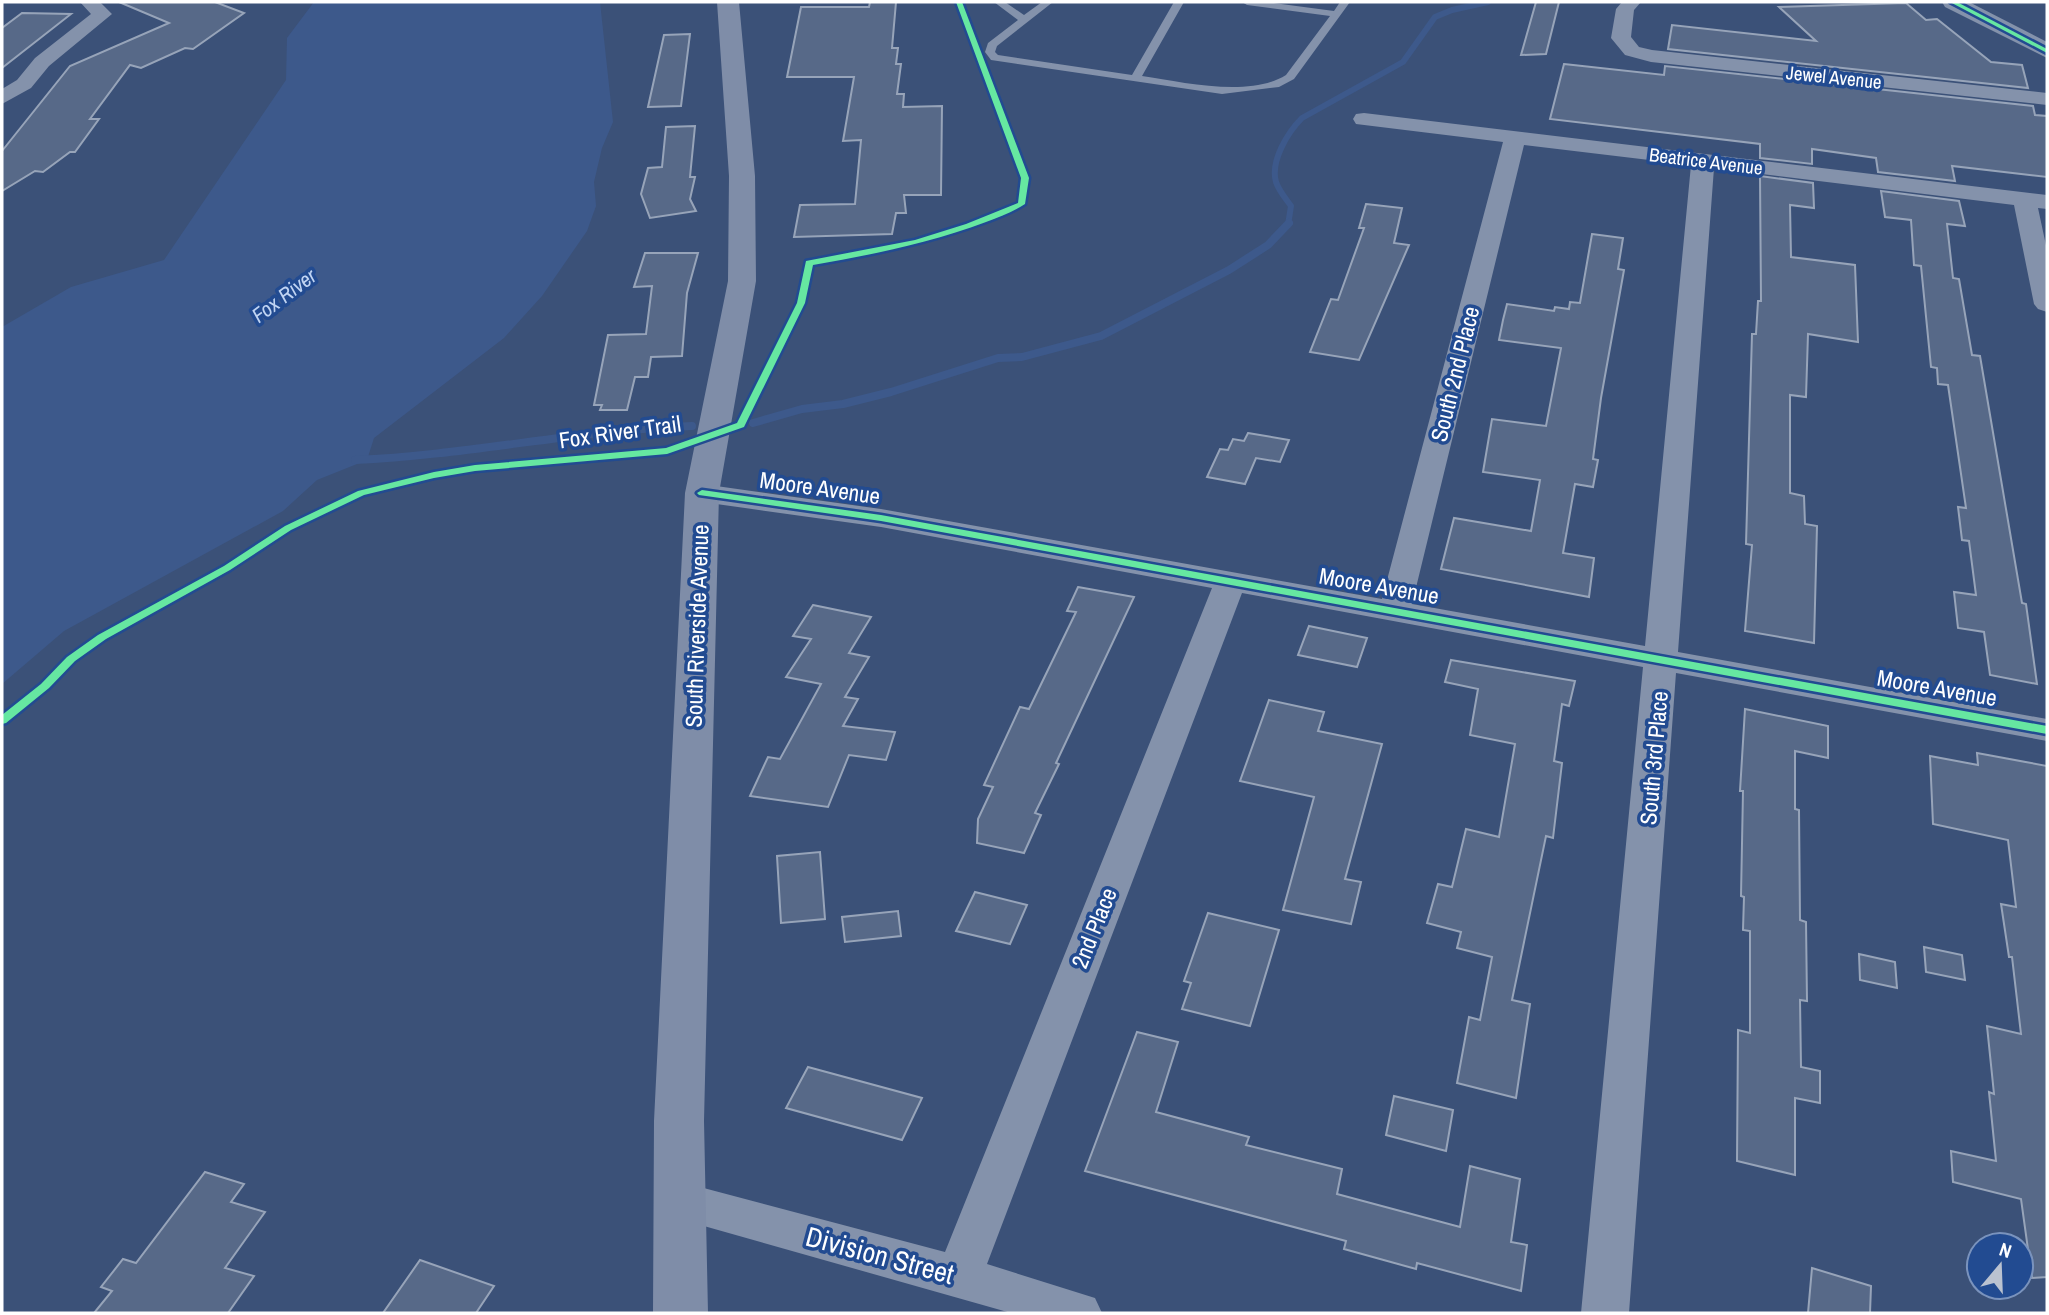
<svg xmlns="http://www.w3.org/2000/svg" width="2049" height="1315" font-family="'Archivo Narrow',sans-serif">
  <rect width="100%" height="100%" fill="#3b5178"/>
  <path fill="#3d598b" d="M314 2H600L613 122 602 148 594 182 596 206 587 231 542 296 504 338 374 438 367 460 317 480 283 511 64 631 2 684V327L71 287 164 260 286 80 287 38Z"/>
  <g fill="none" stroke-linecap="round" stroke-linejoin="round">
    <path stroke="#3d598b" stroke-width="6" d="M1288 225 1291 206C1286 199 1279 191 1276 182 1270 161 1288 132 1302 118L1403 62 1435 17 1452 10 1488 2"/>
    <g stroke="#3d598b" stroke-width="8">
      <path d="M753 423 802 409 843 404 891 392 998 358 1022 357 1101 336 1229 270 1268 245 1289 223"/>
      <path d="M355 460C468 455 579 430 692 426"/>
    </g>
  </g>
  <g fill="#576988" stroke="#97a4b9" stroke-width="2">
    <path d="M119 2H215L244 13 193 49 185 48 141 68 130 65 90 119H99L75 152H70L43 172 35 171 2 191V151L70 66 169 23Z"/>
    <path d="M870 2H896L892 48H898L896 64H901L897 94H904L903 107 942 106 941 195H904L906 213H896L892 234 794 237 800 205 855 204 861 140 843 141 854 77H787L801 7H869Z"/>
    <path d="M1536 2H1559L1546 54 1521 55Z"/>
    <path d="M1906 3 1926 20 1937 19 1991 62 2022 65 2028 88 1668 49 1672 25 1816 41 1779 7Z"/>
    <path d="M22 13 71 14 2 68V28Z"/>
    <path d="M690 34 681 106 648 107 664 35Z"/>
    <path d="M1564 64 1664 75 1665 66 2033 106 2035 115 2047 116V177L1952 166 1955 181 1878 172 1876 158 1812 149V164L1760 158V144L1550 119Z"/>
    <path d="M695 126 690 177H695L690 199 696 211 650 218 641 194 648 168 662 167 666 127Z"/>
    <path d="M1760 176 1813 183 1814 208 1790 205 1791 257 1855 265 1858 342 1808 334 1806 397 1790 395V493L1804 496 1805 524 1817 526 1814 643 1745 631 1752 545 1746 544 1752 334H1756L1758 301H1761Z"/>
    <path d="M1881 191 1959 201 1965 226 1947 224 1953 278 1959 279 1972 355 1980 356 2022 603 2026 604 2037 684 1990 675 1984 632 1958 628 1954 592 1976 595 1969 541 1962 540 1958 507 1966 508 1948 385 1938 384 1937 368 1931 367 1921 266 1914 265 1911 220 1885 217Z"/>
    <path d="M1366 204 1402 208 1394 243 1409 245 1359 360 1310 352 1331 299 1338 300 1364 228H1359Z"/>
    <path d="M1592 234 1623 238 1618 269 1624 270 1601 398 1593 459 1598 460 1593 487 1575 484 1563 553 1594 558 1589 597 1441 569 1454 518 1531 531 1540 480 1483 472 1492 419 1546 426 1561 348 1499 340 1503 320 1507 304 1554 311 1555 307 1569 309 1570 302 1580 303Z"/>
    <path d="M645 253H698L687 293 682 356 651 357 648 377H635L627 410H600L602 405H594L608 335 646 334 652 286 634 287Z"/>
    <path d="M1248 433 1289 440 1280 462 1256 458 1245 484 1207 477 1220 449 1228 450 1233 439 1244 441Z"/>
    <path d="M1078 587 1134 597 1056 763 1059 764 1035 813 1041 815 1024 853 977 843 978 819 993 787 984 785 1020 707 1029 709 1076 612 1067 611Z"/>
    <path d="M813 605 871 617 849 653 869 657 845 697 858 699 843 726 895 732 886 760 849 755 828 807 750 796 768 757 780 759 821 684 786 677 811 639 793 636Z"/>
    <path d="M1309 626 1367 638 1357 667 1298 655Z"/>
    <path d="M1451 660 1575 681 1569 706 1562 704 1554 761 1562 763 1553 838 1546 836 1512 1000 1530 1004 1516 1098 1457 1083 1469 1017 1480 1020 1492 957 1457 948 1461 932 1427 923 1438 884 1452 887 1466 829 1499 837 1515 744 1470 735 1478 689 1445 682Z"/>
    <path d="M1269 700 1324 712 1318 731 1382 744 1345 879 1361 882 1351 924 1283 910 1314 797 1240 781Z"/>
    <path d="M1745 709 1828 726V758L1795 751V809L1799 810 1800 920 1806 922 1807 1001 1800 1000 1801 1067 1820 1071V1103L1795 1098V1175L1737 1161 1738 1030 1750 1033V931L1743 930 1744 897 1741 896 1743 791H1740Z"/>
    <path d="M1977 753 2047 766V1277L2032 1278 2021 1199 1953 1182 1951 1151 1996 1161 1989 1092 1994 1094 1987 1026 2021 1034 2012 957H2009L2001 904 2016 907 2008 840 1933 824 1930 756 1978 765Z"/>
    <path d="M820 852 825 919 781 923 777 856Z"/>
    <path d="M975 892 1027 905 1010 944 956 931Z"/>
    <path d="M898 911 901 936 845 942 842 917Z"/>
    <path d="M1208 913 1279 930 1250 1026 1182 1009 1191 983 1184 981Z"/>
    <path d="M1924 947 1962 955 1965 980 1926 972Z"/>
    <path d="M1859 954 1895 962 1897 988 1860 980Z"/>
    <path d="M1137 1032 1178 1042 1156 1112 1249 1137 1246 1145 1342 1169 1337 1194 1460 1227 1470 1166 1520 1179 1511 1242 1527 1245 1521 1291 1417 1263 1416 1269 1344 1249 1346 1241 1085 1171Z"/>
    <path d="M808 1067 922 1098 902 1140 786 1108Z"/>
    <path d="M1394 1096 1453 1110 1446 1151 1386 1135Z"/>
    <path d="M205 1172 244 1184 231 1202 265 1212 225 1268 254 1276 228 1313H94L112 1291 101 1287 123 1259 136 1263Z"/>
    <path d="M420 1260 494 1286 476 1313H383Z"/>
    <path d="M1812 1268 1871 1286 1870 1313H1808Z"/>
  </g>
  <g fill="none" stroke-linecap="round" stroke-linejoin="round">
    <path fill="#8492ab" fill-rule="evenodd" d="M994 2H1005L1024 15 1042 2H1053L997 46 995 52 998 55 1132 75 1174 2H1184L1142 76C1183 82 1249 98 1286 75L1330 16 1247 5 1242 2H1267L1334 11 1340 2H1350L1294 79 1279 87 1222 94 991 60 985 52 988 43 1018 20Z"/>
    <g fill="#8492ab" fill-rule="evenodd">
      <path d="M80 2H100L112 14 49 66 31 88 2 104V89L17 80 35 58 91 14Z"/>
      <path d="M1622 2H1641L1634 10 1631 37 1639 47 1652 50 2047 93V105L1651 62 1625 55 1611 38 1616 9Z"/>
      <path d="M1364 113 2047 195V209L2038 208 2047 250V312L2038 309 2034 304 2014 205 1714 168 1678 652 2047 719V741L1676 673 1629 1313H1581L1643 667 1242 593 987 1264 1095 1298 1102 1313H1011L665 1215 658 1201 665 1187 681 1182 945 1252 1212 588 881 527 702 502 692 499 687 493 692 487 702 484 881 509 1382 599 1503 142 1356 124 1353 119 1356 114ZM1524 145 1691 165 1645 646 1412 604Z"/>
    </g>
    <path fill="#8492ab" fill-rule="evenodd" d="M1942 2H1969L2047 42V58L1945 7Z"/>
    <path fill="#7f8da8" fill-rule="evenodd" d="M717 2H739L755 176 756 281 719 493 704 1121 708 1313H653L654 1121 685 493 728 281 729 176Z"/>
    <defs>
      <g id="cycleway">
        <path d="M956 2H962L1029 178 1025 204C1013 212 999 217 986 222 930 243 871 255 813 265L805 303 744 427 667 454 475 471 434 478 364 495 291 530 230 570 106 639 75 661 49 688 6 723 2 724V715L41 684 67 657 98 635 224 566 285 526 358 491 434 472 475 465 666 448 737 423 797 303 806 261 915 240 966 224 1018 203 1021 178Z"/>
        <path d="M1950 2H1957L2047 49V53Z"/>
        <path d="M702 490 881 515 2047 726V734L881 521 699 495 697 493Z"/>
      </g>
    </defs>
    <use href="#cycleway" stroke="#224b91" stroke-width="5"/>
    <use href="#cycleway" fill="#66e7a1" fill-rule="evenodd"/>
  </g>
  <g text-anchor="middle" stroke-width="7" stroke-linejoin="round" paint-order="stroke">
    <g font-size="19" fill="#fff" stroke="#224b91">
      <text transform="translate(1834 77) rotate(6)" y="7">Jewel Avenue</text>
      <text transform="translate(1706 161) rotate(7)" y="7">Beatrice Avenue</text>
    </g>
    <g font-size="21" font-style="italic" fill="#c0d4f3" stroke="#224b91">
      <text transform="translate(284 296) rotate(-37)" y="7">Fox River</text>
    </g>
    <g font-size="23" fill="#fff" stroke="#224b91">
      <text transform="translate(1455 374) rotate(-76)" y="8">South 2nd Place</text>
      <text transform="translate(620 432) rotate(-8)" y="8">Fox River Trail</text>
      <text transform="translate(820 488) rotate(8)" y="8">Moore Avenue</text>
      <text transform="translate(1379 586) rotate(10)" y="8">Moore Avenue</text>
      <text transform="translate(697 626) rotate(-88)" y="8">South Riverside Avenue</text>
      <text transform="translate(1937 688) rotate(10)" y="8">Moore Avenue</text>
      <text transform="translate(1654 758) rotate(-85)" y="8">South 3rd Place</text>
      <text transform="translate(1094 928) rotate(-68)" y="8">2nd Place</text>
    </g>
    <g font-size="28" fill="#fff" stroke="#224b91">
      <text transform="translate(880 1255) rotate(15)" y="10">Division Street</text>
    </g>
  </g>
  <rect width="2049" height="1315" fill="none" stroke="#ffffff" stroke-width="7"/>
  <g transform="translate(2000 1266) rotate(19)"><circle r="33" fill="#224b91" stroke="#7a93bd" stroke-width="2"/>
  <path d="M0-5L12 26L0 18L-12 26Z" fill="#bac2d0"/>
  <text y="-10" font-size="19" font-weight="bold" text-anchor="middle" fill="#ffffff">N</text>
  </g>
</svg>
